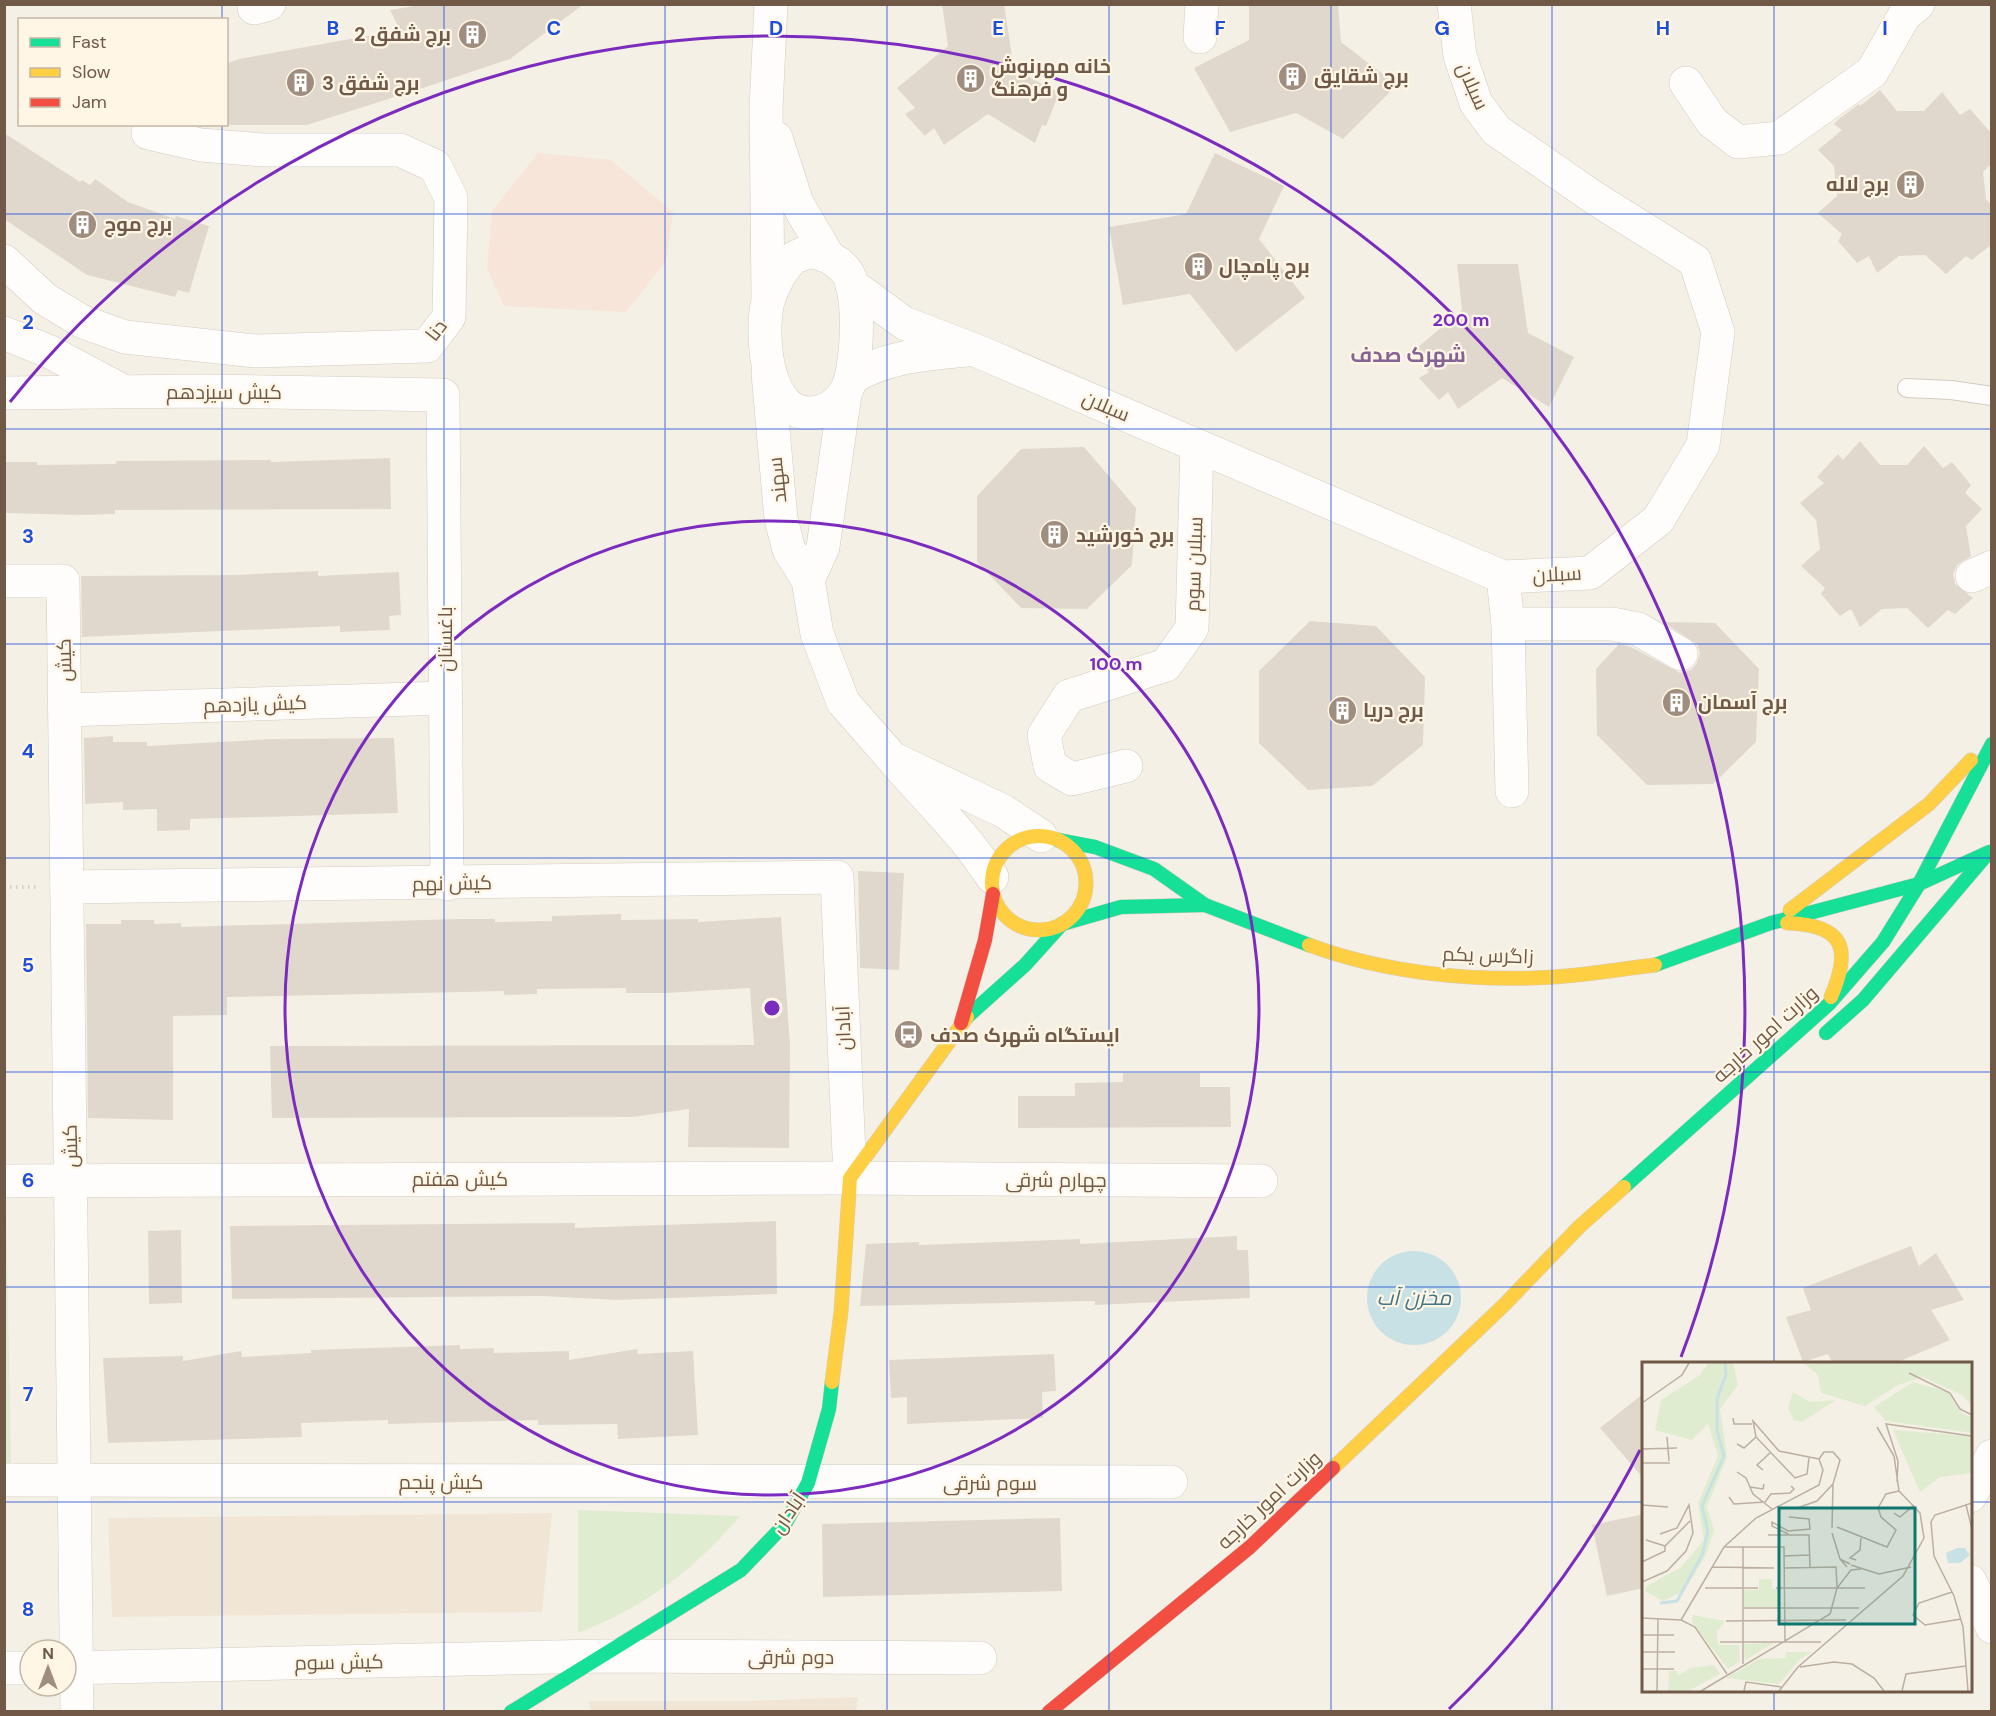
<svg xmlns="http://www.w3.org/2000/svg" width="1996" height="1716" font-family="'DM Sans',Cairo,sans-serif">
  <rect width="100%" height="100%" fill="#f5f0e5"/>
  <g fill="#f1e6d5">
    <path d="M552 1513 542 1612 112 1617 108 1518Z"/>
    <path d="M858 1697 856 1712H591L589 1701H750Z"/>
  </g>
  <path fill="#f6e5d8" d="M538 153 611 160 673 212 666 261 626 312 504 306 487 268 492 211Z"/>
  <g fill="#dfecd0">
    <path d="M5 1202H6L11 1463H4Z"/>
    <path d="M578 1510 740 1516C692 1572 646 1606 578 1633Z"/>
  </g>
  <circle fill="#c8e1e4" cx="1414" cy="1298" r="47"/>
  <g fill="#e1d8cd">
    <path d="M428 4H584L510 59 429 86 307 125H226V64L239 59 400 30 390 10Z"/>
    <path d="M942 4H1004L1014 69 1059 93 1046 126 1042 125 1035 143 988 114 944 145 934 128 925 136 905 114 915 108 897 88 948 46Z"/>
    <path d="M1249 4H1338L1341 42 1397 85 1343 139 1296 113 1230 132 1194 68 1249 40Z"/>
    <path d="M1880 90 1897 111H1924L1942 92 1960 115 1970 109 1992 134V163L1983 172 1986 199 1992 206V244L1972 260 1966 256 1946 274 1925 255 1899 256 1877 273 1869 256 1857 263 1838 241 1842 234 1818 213 1837 196 1834 166 1818 150 1842 130 1834 124 1840 118 1859 104 1860 106Z"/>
    <path d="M4 133 80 182 82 180 90 185 95 179 128 202 175 219 176 216 209 226 189 293 178 290 175 297 87 275 4 219Z"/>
    <path d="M1215 153 1284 186 1259 239 1305 298 1236 352 1190 294 1123 305 1109 227 1186 214Z"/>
    <path d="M1457 264H1518L1528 333 1574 357 1549 407 1502 378 1458 409 1448 392 1439 400 1419 378 1429 372 1412 352 1462 310Z"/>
    <path d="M1860 441 1880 465H1907L1924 446 1943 468 1952 462 1971 485 1965 493 1982 509 1966 526 1971 556 1957 565 1953 574 1955 584 1973 598 1955 614 1948 610 1928 628 1907 608 1882 609 1860 627 1851 609 1840 616 1821 594 1825 588 1801 566 1820 549 1816 520 1800 503 1824 483 1817 477 1838 454 1843 460Z"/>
    <path d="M1084 447 1136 508 1132 565 1087 609 1021 608 977 562V496L1021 449Z"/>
    <path d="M390 458 391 509 115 510V514L78 515 4 513V462H37V465L116 464V461L271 460V462Z"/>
    <path d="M318 571V576L399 572 401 615 389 616 390 630 340 632V626L82 637 81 576 236 575Z"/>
    <path d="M1310 621 1376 626 1425 677 1423 745 1372 786 1308 790 1259 743V671Z"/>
    <path d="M1663 622 1715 623 1759 669 1756 742 1713 784 1647 785 1597 735 1596 669 1619 644 1631 647 1680 673 1691 670 1697 663 1700 653 1697 644Z"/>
    <path d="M113 736V742H147V746L273 739 394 738 398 813 190 819V830L157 831V809L123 810V802L85 804 84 738Z"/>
    <path d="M858 871 904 873 899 970 860 968Z"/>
    <path d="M621 914V920L698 919V922L781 917 790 1045 789 1148 688 1147 689 1109 633 1117 272 1118 270 1046 754 1045 750 988 666 993H626V988L537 989V994L504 995V991L464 992 227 997V1015L173 1016V1120L88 1118 86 924H121V920H154V924L181 923V927L458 919H495V922L552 921V916Z"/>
    <path d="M1123 1073H1200V1087H1230L1231 1127 1018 1128V1096H1075V1083L1123 1082Z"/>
    <path d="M776 1221 777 1294 617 1300 542 1296 232 1299 230 1226 575 1223V1228Z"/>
    <path d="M181 1230 182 1303 149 1304 148 1231Z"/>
    <path d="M1237 1236V1250H1248L1250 1298 1095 1305V1301L860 1306 866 1244 919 1242V1245L1080 1239V1244Z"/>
    <path d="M1911 1246 1919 1266 1936 1253 1964 1300 1931 1310 1950 1340 1893 1364H1833L1828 1354 1803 1362 1786 1317 1811 1310 1803 1288Z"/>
    <path d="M460 1345V1349L494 1348V1353L569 1351V1360L637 1349 638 1354 693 1351 698 1435 618 1439 617 1424 538 1425V1420L388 1424V1420L301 1423 302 1437 108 1443 103 1358 183 1356V1361L241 1351 242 1357 311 1353V1350Z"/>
    <path d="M1054 1354 1056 1391 1042 1392 1043 1418 907 1424V1397L891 1398 889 1360Z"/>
    <path d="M1644 1393V1479L1600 1428Z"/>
    <path d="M1644 1514V1588L1607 1596 1592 1525Z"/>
    <path d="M1060 1518 1062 1591 823 1597 822 1524Z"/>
  </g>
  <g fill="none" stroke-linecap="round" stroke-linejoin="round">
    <defs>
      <path id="lane" d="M1907 388 1951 390 1992 396"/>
      <g id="street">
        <path d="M254 8 269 4"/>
        <path d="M1200 37 1202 4"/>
        <path d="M1686 83 1712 122 1738 142 1779 138 1872 72 1904 16 1918 4"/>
        <path d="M776 138 797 203 828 256"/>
        <path d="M810 251C826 255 839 260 848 274 861 297 858 368 846 391 841 401 829 410 818 412 765 423 760 334 768 301 772 288 781 270 790 261 794 256 804 254 810 251Z"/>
        <path d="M4 261 45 299 83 322 125 337 256 351 427 346 449 317 451 198 435 166 400 150H264L201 145 148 133"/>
        <path d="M852 285 904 323 982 353 1503 577 1590 573 1658 520 1703 445 1718 332 1695 261 1596 199 1496 130 1476 103 1460 56 1454 4"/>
        <path d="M768 297 766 108 771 4"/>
        <path d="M4 333 50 352 121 390"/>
        <path d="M768 373 781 519 789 550 808 580 817 634 843 702 892 758"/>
        <path d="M852 378C885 356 928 354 966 350"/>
        <path d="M4 393 207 391 443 395 447 884"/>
        <path d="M1972 576 1992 567"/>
        <path d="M1503 577 1508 624 1512 791"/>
        <path d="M808 580 823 547 845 394"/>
        <path d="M4 581H63L77 1712"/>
        <path d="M1508 624H1612L1638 629 1681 654"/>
        <path d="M65 710 446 698"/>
        <path d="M1126 766 1072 779 1050 766 1044 735 1069 696 1166 665 1192 628 1197 446"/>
        <path d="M992 877C964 833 926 798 892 758L1003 811 1041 836"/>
        <path d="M67 887 837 877 850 1178"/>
        <path d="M4 1181 850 1178 1261 1181"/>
        <path d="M4 1480 1171 1482"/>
        <path d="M1970 1496 1992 1456"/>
        <path d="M1970 1581 1992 1627"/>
        <path d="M4 1668H30"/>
        <path d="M66 1668 601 1656 980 1658"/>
      </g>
      <g id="fast">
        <path d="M1058 840 1095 847 1154 869 1205 905 1309 945"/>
        <path d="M1655 965 1771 923 1919 884 1989 852"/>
        <path d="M967 1017 1025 965 1062 924 1121 907 1205 905"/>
        <path d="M1826 1033 1863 1000 1984 858"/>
        <path d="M1624 1187 1829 1004 1883 942 1919 884 1992 744"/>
        <path d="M511 1712 741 1570 785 1524 808 1483 829 1409 832 1382"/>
      </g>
      <g id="slow">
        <circle cx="1039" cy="883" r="47"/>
        <path d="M1790 910 1929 804 1971 760"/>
        <path d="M1787 923C1844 925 1852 948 1831 997"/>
        <path d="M1309 945C1385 973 1473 982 1554 977 1587 975 1621 969 1655 965"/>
        <path d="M832 1382 841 1312 850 1178 967 1017"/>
        <path d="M1333 1468 1504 1305 1579 1227 1624 1187"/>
      </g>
      <g id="jam">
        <path d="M961 1023 985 940 993 894"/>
        <path d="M1049 1712 1250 1547 1333 1468"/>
      </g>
    </defs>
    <use href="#lane" stroke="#d3cbc1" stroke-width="20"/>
    <use href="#street" stroke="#d3cbc1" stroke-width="34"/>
    <use href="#fast" stroke="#d5ccc2" stroke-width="15"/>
    <use href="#slow" stroke="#d5ccc2" stroke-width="15"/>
    <use href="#jam" stroke="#d5ccc2" stroke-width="15"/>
    <path stroke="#d7cfc8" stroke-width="4" stroke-dasharray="1.5 4.5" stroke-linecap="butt" d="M4 887H36"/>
    <use href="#lane" stroke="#fefdfb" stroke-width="18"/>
    <use href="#street" stroke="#fefdfb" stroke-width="33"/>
    <use href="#fast" stroke="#16e098" stroke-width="14"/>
    <use href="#slow" stroke="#ffcf43" stroke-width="14"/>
    <use href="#jam" stroke="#f24e42" stroke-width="14"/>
  </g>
  <path fill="none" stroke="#1d4ed8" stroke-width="1.5" stroke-opacity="0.55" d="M222 4V20M444 4V1712M665 4V1712M887 4V1712M1109 4V1712M1331 4V1712M1552 4V1712M1774 4V1364M222 124V1712M4 214H1992M4 429H1992M4 644H1992M4 858H1992M4 1072H1992M4 1287H1992M4 1502H1644M1970 1502H1992M1774 1690V1712"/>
  <g fill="none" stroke="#7b2cbf" stroke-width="3">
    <circle cx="772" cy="1008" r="487"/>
    <path d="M1640 1450A974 974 0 0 1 1449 1709M10 402A974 974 0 0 1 1681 1357"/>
  </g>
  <defs>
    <symbol id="building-disc" viewBox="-11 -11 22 22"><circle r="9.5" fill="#9f8e7f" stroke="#fff6e5"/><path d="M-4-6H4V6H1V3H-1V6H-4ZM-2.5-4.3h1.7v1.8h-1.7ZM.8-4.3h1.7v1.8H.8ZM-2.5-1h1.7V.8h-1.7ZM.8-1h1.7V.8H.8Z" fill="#fff"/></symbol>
    <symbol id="bus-disc" viewBox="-11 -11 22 22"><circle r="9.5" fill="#9f8e7f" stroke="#fff6e5"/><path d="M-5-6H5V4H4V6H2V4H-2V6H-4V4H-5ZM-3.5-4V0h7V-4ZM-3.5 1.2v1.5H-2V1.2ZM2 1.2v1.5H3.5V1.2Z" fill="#fff"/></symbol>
  </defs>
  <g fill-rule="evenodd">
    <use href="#building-disc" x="456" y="18" width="33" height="33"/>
    <use href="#building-disc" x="1276" y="60" width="33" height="33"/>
    <use href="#building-disc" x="954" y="62" width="33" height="33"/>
    <use href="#building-disc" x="284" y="66" width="33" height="33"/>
    <use href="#building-disc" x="1894" y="168" width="33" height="33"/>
    <use href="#building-disc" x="66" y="208" width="33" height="33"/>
    <use href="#building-disc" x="1182" y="250" width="33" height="33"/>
    <use href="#building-disc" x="1038" y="518" width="33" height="33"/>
    <use href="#building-disc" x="1660" y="686" width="33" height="33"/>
    <use href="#building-disc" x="1326" y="694" width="33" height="33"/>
    <use href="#bus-disc" x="892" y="1018" width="33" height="33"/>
  </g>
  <g text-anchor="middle" stroke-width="4.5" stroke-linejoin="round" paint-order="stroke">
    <g font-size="20" font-weight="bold" fill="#715948" stroke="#fff6e5" text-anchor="start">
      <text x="451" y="41" text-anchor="end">برج شفق 2</text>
      <text x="991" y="73">خانه مهرنوش<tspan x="991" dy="23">و فرهنگ</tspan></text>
      <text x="1314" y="83">برج شقایق</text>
      <text x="322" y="90">برج شفق 3</text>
      <text x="1889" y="191" text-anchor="end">برج لاله</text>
      <text x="104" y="231">برج موج</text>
      <text x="1219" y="273">برج پامچال</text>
      <text x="1076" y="542">برج خورشید</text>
      <text x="1698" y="709">برج آسمان</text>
      <text x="1363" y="717">برج دریا</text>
      <text x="930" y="1042">ایستگاه شهرک صدف</text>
    </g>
    <g font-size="20" fill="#715948" stroke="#fff6e5">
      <text transform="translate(1473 86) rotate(66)" y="7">سبلان</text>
      <text transform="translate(436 330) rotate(-52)" y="7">دنا</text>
      <text x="224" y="399">کیش سیزدهم</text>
      <text transform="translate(1106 406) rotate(23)" y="7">سبلان</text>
      <text transform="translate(777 480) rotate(-96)" y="7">سهند</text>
      <text transform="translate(1194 564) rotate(-88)" y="7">سبلان سوم</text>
      <text transform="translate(1557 574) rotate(-3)" y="7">سبلان</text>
      <text transform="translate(445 639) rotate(-90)" y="7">باغستان</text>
      <text transform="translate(64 660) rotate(-91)" y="7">کیش</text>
      <text transform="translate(255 704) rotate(-2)" y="7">کیش یازدهم</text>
      <text transform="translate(452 883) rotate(-1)" y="7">کیش نهم</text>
      <text transform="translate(1488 955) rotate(2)" y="7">زاگرس یکم</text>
      <text transform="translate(843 1028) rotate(-92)" y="7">آبادان</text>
      <text transform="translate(1765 1034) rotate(-42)" y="7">وزارت امور خارجه</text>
      <text transform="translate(70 1146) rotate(-91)" y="7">کیش</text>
      <text x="460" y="1186">کیش هفتم</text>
      <text x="1056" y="1187">چهارم شرقی</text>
      <text x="441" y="1489">کیش پنجم</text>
      <text x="990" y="1490">سوم شرقی</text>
      <text transform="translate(1269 1500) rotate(-43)" y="7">وزارت امور خارجه</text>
      <text transform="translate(788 1513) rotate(-56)" y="7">آبادان</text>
      <text x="791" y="1664">دوم شرقی</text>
      <text transform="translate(339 1662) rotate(-1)" y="7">کیش سوم</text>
    </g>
    <g font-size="21" font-weight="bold" fill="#866394" stroke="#fff6e5">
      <text x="1408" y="362">شهرک صدف</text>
    </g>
    <g font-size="21" font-style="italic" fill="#427585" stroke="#fff6e5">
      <text x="1414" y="1305">مخزن آب</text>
    </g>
  </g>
  <g transform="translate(1642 1362)">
    <rect width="330" height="330" fill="#f5f0e5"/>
    <path d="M66 1H91L96 23 78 47 85 95 65 145 72 168 64 193 42 229 21 239 3 229 5 224 39 205 62 178 56 141 76 94 66 62 50 78 13 68 19 38 58 13ZM162 1H330V44L320 33 281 15 256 23 223 44 179 31 176 13ZM271 20 306 30 321 52 330 55V71L244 59 232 45ZM151 30 168 40 194 38 160 60 152 58 146 46ZM251 68 330 74V111L298 115 278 130ZM117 217H130V227H138V245H102V228H117ZM51 253 83 259 75 270 76 283H97L98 299 86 307 50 260ZM132 281 103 298 102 282ZM144 290H170L158 297 137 322 84 316 117 297 144 296ZM72 303 78 312 46 329H26L27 309H35L36 314 48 306Z" fill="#dfecd0"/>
    <path d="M315 186H323L328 193 318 201H306L304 191Z" fill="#c8e1e4"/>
    <path fill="none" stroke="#c8e1e4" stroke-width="3" d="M18 241 35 239 60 193 66 169 60 144 82 94 75 68V37L84 13 83 1"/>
    <path fill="none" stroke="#bcafa1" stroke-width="1.5" d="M267 11 308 31 318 47 330 53M0 41 40 13 47 1M91 56 92 62H110M235 65 252 94 257 129 278 151 282 176M25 75 27 99M95 82 102 86 114 75M0 87 35 86M167 96 165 112 153 116 114 75 111 59 137 89 177 97M177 97 182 90H191L198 98 191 122 190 166M0 101H28M121 108 115 103 128 91M95 110 104 116 111 132 130 147M255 120 256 99 244 62 330 74M108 125 121 127 122 122M87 135 92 142 123 140 129 132 148 131 152 127 149 124M0 143 26 145M324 143 330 167M155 146 175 139 191 122M252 151 258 155 272 143M195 165 245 185 254 168 239 155 236 146 244 132 257 129M190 171 198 197M146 172 130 164V160L146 169 168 167 167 157 147 155M126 173H167L168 206M4 178 23 184M83 185H142L143 280M101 185V302M142 194 168 193M214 198 208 196 218 188 219 176M0 200 23 189V184L48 159M209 203 237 212 269 205M70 205 132 206M205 205 198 197 208 202M142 206 194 205 195 225M0 220 25 209 44 189 51 171 47 143 35 166 18 172M63 226H116M134 226H223M310 230 277 241 271 253 283 263 319 257M102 246H217M0 256 39 258 53 265 85 312M39 258 82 185 114 156 177 123 181 108 177 97M84 259 204 258M0 273H32M78 280H179M0 290H33M158 305 192 300 210 302 232 316 242 329M0 307H32M15 329 16 256M59 329 188 252 195 226 209 208 219 207M102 329 104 320 139 325M137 329 156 305 261 214 282 176M260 329 264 312 324 304M326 329 321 265 312 234 292 194 289 160 293 153 330 141"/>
    <path fill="#0f766e" fill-opacity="0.15" stroke="#0f766e" stroke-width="3" d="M137 146H273V262H137Z"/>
    <rect width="330" height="330" fill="none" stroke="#715948" stroke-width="3"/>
  </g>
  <g font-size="20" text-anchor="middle" font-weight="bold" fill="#1d4ed8" stroke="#fff6e5" stroke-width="4.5" stroke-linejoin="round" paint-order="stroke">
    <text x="333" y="35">B</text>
    <text x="554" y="35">C</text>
    <text x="776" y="35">D</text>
    <text x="998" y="35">E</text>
    <text x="1220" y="35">F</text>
    <text x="1442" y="35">G</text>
    <text x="1663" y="35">H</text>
    <text x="1885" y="35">I</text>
    <text x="28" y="329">2</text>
    <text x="28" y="543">3</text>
    <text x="28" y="758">4</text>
    <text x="28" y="972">5</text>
    <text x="28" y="1187">6</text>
    <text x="28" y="1401">7</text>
    <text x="28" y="1616">8</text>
  </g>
  <circle cx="772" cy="1008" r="9" fill="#7b2cbf" stroke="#fff6e5" stroke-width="3"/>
  <g font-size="18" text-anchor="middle" font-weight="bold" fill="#7b2cbf" stroke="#fff6e5" stroke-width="4.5" stroke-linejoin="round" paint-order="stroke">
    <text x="1461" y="326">200 m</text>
    <text x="1116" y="670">100 m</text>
  </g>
  <rect width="1996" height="1716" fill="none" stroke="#715948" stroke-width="12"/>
  <rect x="18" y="18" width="210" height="108" fill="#fff6e5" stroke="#c6b7a6" stroke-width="1.5"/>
  <rect x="30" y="38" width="30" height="9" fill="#16e098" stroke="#c6b7a6" stroke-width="1.5"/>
  <text x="72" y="48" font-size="18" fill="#715948">Fast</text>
  <rect x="30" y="68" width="30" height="9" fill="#ffcf43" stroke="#c6b7a6" stroke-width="1.5"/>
  <text x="72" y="78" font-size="18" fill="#715948">Slow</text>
  <rect x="30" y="98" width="30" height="9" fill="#f24e42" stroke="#c6b7a6" stroke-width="1.5"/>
  <text x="72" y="108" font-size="18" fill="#715948">Jam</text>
  <g transform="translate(48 1668)"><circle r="28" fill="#fff6e5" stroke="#c6b7a6" stroke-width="1.5"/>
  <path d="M0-4.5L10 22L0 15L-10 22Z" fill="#9f8e7f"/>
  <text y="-9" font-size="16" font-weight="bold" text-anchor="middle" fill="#715948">N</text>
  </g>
</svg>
